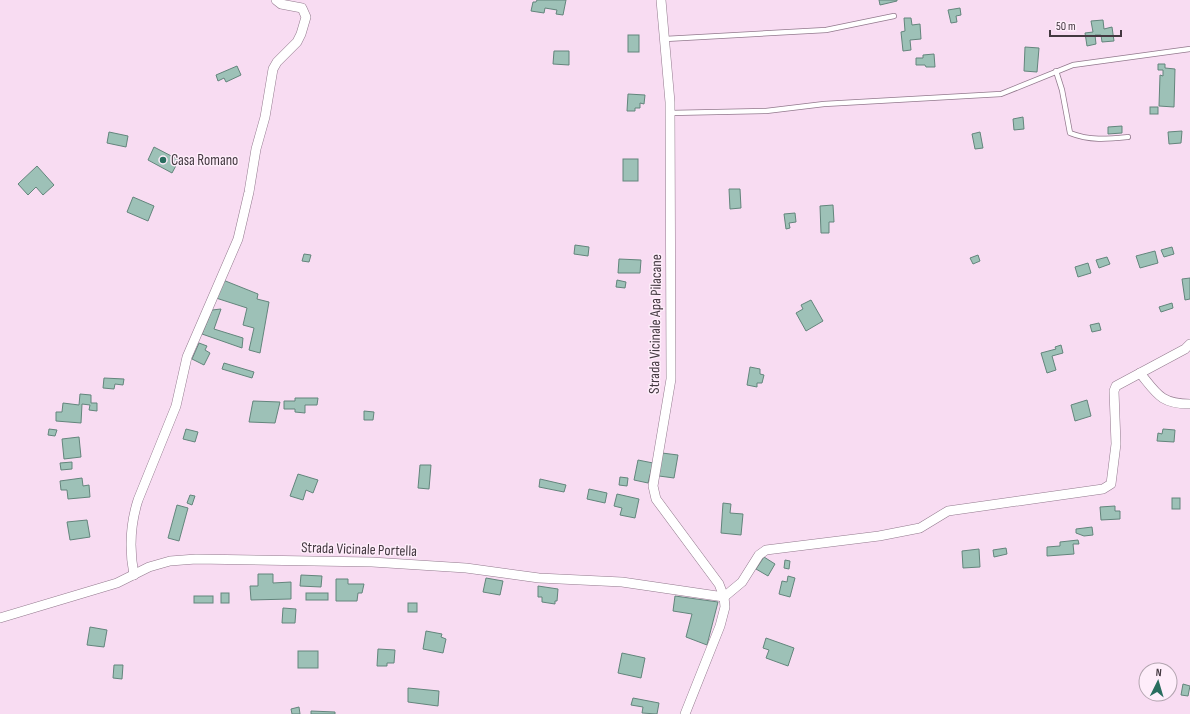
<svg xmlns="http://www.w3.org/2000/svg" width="1190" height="714" font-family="'Sofia Sans Condensed',sans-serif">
  <rect width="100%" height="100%" fill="#f8dcf2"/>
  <g fill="#9dc1b7" stroke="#63857c">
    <path d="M537 0H566L563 15 556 14 557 10 545 8 544 13 531 11 533 2H536Z"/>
    <path d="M879 0H897V1L880 5Z"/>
    <path d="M960 8 961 15 956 16 957 22 951 23 948 10Z"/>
    <path d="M904 18H911L912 25 920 24 921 39 910 40 911 50 903 51 901 32 905 31Z"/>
    <path d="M1103 20 1104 29 1112 27 1114 41 1102 42 1101 35H1095L1096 44 1087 46 1085 33 1093 32 1091 21Z"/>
    <rect x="628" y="35" width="11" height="17"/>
    <path d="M1025 47 1039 48 1037 72 1024 71Z"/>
    <path d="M554 51H569V65L553 64Z"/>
    <path d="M934 54 935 67H926L925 65H916V58H923V55Z"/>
    <path d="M1158 64H1165V68L1175 69 1174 107 1159 106 1160 75 1163 76V70H1158Z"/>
    <path d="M237 66 241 75 226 82 224 78 218 81 216 75Z"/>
    <path d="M628 94 645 95 644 104 640 103V108H635V111H627Z"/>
    <rect x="1150" y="107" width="8" height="7"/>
    <path d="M1023 117 1024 129 1014 130 1013 119Z"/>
    <path d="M1122 126V133L1108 134V127Z"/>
    <path d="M1182 131 1181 143 1169 144 1168 132Z"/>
    <path d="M109 132 128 136 126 147 107 143Z"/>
    <path d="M980 132 983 148 975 149 972 134Z"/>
    <path d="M154 147 179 160 172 173 148 160Z"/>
    <rect x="623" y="159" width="15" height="22"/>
    <path d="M37 166 54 185 43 195 36 187 28 195 18 184Z"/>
    <path d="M729 189H740L741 208 730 209Z"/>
    <path d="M133 197 154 206 148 221 127 212Z"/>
    <path d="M833 205 834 222H829V233H821L820 206Z"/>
    <path d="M795 213 796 222 789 223 790 228 786 229 784 214Z"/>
    <path d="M575 245 589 247 588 256 574 254Z"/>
    <path d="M1172 247 1174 254 1164 257 1161 250Z"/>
    <path d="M1155 251 1158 263 1140 268 1136 256Z"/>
    <path d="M304 254 311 255 309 262 302 261Z"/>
    <path d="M978 255 980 261 973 264 970 258Z"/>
    <path d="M1107 257 1110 264 1099 268 1096 260Z"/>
    <path d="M619 259 641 260 640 273H618Z"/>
    <path d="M1088 263 1091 273 1078 277 1075 267Z"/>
    <path d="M1190 278V299L1185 300 1182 279Z"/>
    <path d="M223 280 258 294 257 299 269 302 260 353 249 350 254 328 243 325 247 308 216 298Z"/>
    <path d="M617 280 626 282 625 288 616 287Z"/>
    <path d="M811 300 823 321 806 331 796 313 803 309 801 305Z"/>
    <path d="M1172 303 1173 308 1161 312 1159 307Z"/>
    <path d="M221 309 214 329 243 338 242 348 202 334 212 310Z"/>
    <path d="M1099 323 1101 330 1092 332 1090 325Z"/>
    <path d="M199 343 207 346 205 350 210 353 204 365 192 359Z"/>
    <path d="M1061 345 1063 353 1052 356 1056 370 1047 373 1041 353 1056 349 1055 347Z"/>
    <path d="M224 363 254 372 252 378 222 369Z"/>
    <path d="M750 367 760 369V374L764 375 762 383H757V387L747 385Z"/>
    <path d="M104 378 124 379 123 385 115 384 114 389 103 388Z"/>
    <path d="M80 394 91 395V403H97V411L89 410 90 405 82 404 81 423 56 421V412H62L63 403 79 405Z"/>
    <path d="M295 398H318L317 405H305V413L295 412V409H284V401H295Z"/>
    <path d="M1087 400 1091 416 1075 421 1071 405Z"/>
    <path d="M253 401 280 402 275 423 249 422Z"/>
    <path d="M364 411 374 412 373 420H364Z"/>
    <path d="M49 429 57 430 55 436 48 435Z"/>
    <path d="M186 429 198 432 195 442 183 439Z"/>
    <path d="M1163 429 1175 430 1174 442 1157 441 1158 433 1162 434Z"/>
    <path d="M79 437 81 457 64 459 62 439Z"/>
    <path d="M662 453 678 455 674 478 659 476Z"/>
    <path d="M638 460 653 463 648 483 634 480Z"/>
    <path d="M72 462V469L61 470 60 463Z"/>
    <path d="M420 465H431L429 489 418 488Z"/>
    <path d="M298 474 318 480 313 493 306 490 303 500 290 496Z"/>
    <path d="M620 477 628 478 627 486 619 485Z"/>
    <path d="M82 478 83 486 89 485 90 497 68 499 67 490H61L60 481Z"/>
    <path d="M540 479 566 485 564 492 539 487Z"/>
    <path d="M589 489 607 493 605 503 587 499Z"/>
    <path d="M617 494 639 499 635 518 620 515 622 508 614 506Z"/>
    <path d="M190 495 195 496 192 505 187 503Z"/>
    <rect x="1172" y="498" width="8" height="11"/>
    <path d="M723 503 731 504 730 513 743 514 741 535 721 533Z"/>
    <path d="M177 505 188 508 179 541 168 538Z"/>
    <path d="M1115 506V511H1120V519L1101 520 1100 507Z"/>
    <path d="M87 520 90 537 70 540 67 522Z"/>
    <path d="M1092 527 1093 535 1084 536 1076 533V529Z"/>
    <path d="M1078 540 1079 544H1073L1074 554 1047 556V547L1060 546V542Z"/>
    <path d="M1006 548 1007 554 994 557 993 550Z"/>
    <path d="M979 549 980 567 963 568 962 551Z"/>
    <path d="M764 557 775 564 768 576 756 569Z"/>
    <path d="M785 560 790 561 789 569 784 568Z"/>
    <path d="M258 574H273V583L291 582V599L251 600 250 586H258Z"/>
    <path d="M301 575 322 576 321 587 300 586Z"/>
    <path d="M788 576 795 578 790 597 779 594 782 581 787 582Z"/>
    <path d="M486 578 503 581 500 595 483 592Z"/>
    <path d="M336 579H348V584H364L362 593H358L357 601H336Z"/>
    <path d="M538 586 558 589 557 601H555V604L542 602V597H538Z"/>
    <rect x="221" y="593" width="8" height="10"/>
    <rect x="306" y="593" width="22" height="7"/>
    <rect x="194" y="596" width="19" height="7"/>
    <path d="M675 596 718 602 707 645 686 637 692 614 673 611Z"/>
    <rect x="408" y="603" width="9" height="9"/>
    <path d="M283 608 296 609 295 623H282Z"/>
    <path d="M90 627 107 630 104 647 87 645Z"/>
    <path d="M426 631 442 634 441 637 446 639 443 653 423 649Z"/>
    <path d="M766 638 794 648 788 666 766 658 769 650 763 648Z"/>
    <path d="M378 649 395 650 394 663H387V666H377Z"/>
    <rect x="298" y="651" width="20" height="17"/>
    <path d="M622 653 645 658 641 678 618 673Z"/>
    <path d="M114 665H123L122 679 113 678Z"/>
    <path d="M1183 684 1190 686 1188 696 1181 695Z"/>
    <path d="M408 688 439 691 438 706 408 702Z"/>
    <path d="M633 698 659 703 657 714 642 713 643 707 631 705Z"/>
    <path d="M299 707 300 714H292L291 709Z"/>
    <path d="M311 711 335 712V714H311Z"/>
  </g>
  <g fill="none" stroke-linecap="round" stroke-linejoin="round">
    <defs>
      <g id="service">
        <path d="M665 39 826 30 894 16"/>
        <path d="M1056 71 1062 90 1070 133C1090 141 1108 139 1128 137"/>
        <path d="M670 113 766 111 824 104 1001 94 1073 65 1190 49"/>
      </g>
      <g id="minor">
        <path d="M661 0 670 102 671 379 653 486 656 499 719 584 724 597 725 607 720 626 685 714"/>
        <path d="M1140 373C1157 394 1161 404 1190 404"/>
        <path d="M134 575C129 549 130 525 138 500L176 406 187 357 238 239 249 192 256 149 265 117 273 69 277 62 297 42 301 34 306 17 302 8 281 4 276 0"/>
        <path d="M0 618 117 583 149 567 170 561 196 559 372 562 466 568 539 578 622 582 724 597 742 582 759 555 766 550 879 536 920 528 948 511 1103 489 1111 484 1116 444 1114 391 1116 386 1185 349 1190 344"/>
      </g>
    </defs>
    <use href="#service" stroke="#92798d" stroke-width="6"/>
    <use href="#minor" stroke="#92798d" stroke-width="10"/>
    <use href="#service" stroke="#fff" stroke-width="4.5"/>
    <use href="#minor" stroke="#fff" stroke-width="9"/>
  </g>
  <circle fill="#296d5f" stroke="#feedfa" stroke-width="1.5" cx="163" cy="160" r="4"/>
  <g text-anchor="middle" stroke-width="3" stroke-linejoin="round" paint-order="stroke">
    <g font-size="15" fill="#433840" stroke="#feedfa" text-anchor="start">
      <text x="171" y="165">Casa Romano</text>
    </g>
    <g font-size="15" fill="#433840" stroke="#feedfa">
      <text transform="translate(655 324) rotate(-89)" y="5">Strada Vicinale Apa Pilacane</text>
      <text transform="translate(359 549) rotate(2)" y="5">Strada Vicinale Portella</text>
    </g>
  </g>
  <g transform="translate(1158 682) rotate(5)"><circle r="19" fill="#feedfa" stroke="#b3a5b0"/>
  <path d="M0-3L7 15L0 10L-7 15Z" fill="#296d5f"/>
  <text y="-6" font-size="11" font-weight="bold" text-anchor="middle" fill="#433840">N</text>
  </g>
  <path d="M1050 30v6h71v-6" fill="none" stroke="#433840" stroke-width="2"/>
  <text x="1056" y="30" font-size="12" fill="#433840" stroke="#feedfa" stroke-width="3" paint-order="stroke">50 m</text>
</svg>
